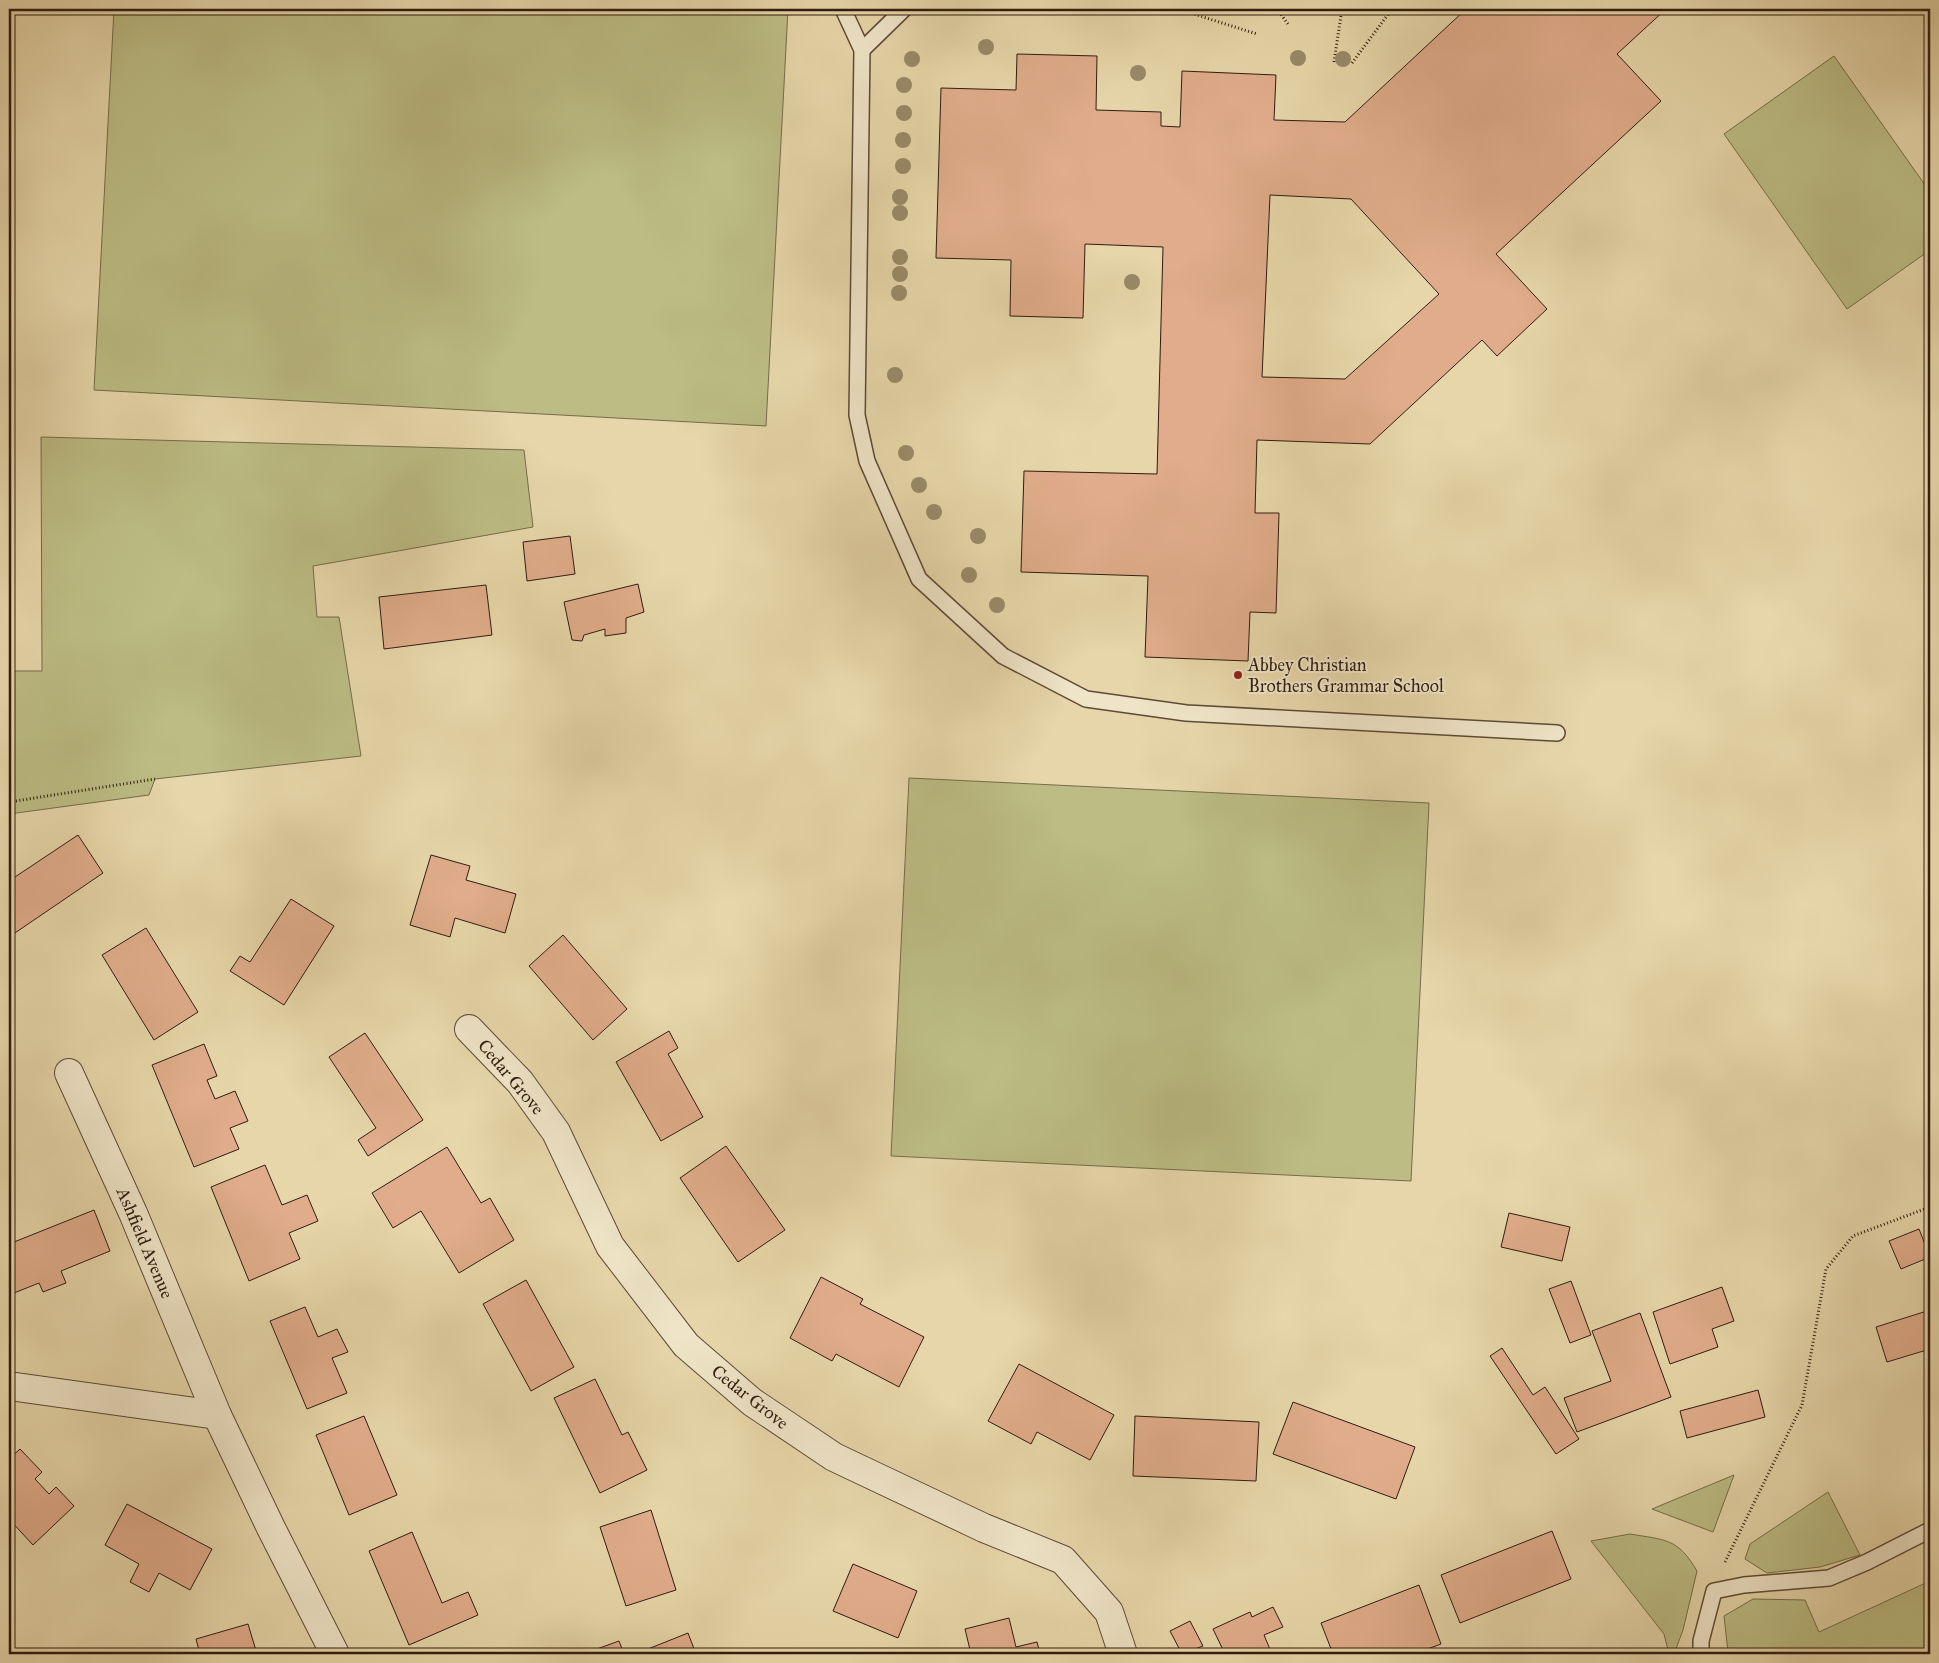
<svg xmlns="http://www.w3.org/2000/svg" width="1939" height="1663" font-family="'IM FELL Great Primer',serif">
  <rect width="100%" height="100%" fill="#e6d6a9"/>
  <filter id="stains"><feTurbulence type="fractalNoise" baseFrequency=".004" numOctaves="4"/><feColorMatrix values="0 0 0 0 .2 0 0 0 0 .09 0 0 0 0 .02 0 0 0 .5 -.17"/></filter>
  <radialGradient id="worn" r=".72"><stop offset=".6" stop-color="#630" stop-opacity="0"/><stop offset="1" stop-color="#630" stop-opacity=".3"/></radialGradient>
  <g fill="#bcbc84" stroke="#766c4a">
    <path d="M114 9H788L766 426 94 390Z"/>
    <path d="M1834 56 1930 192V250L1847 309 1724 134Z"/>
    <path d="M41 437 524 450 533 527 313 566 317 617H339L361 756 155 779 149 795 9 814V671H42Z"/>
    <path d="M909 778 1429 803 1411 1181 891 1156Z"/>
    <path d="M1734 1475 1713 1532 1652 1509Z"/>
    <path d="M1828 1492 1860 1555 1820 1567 1767 1573 1745 1559 1750 1544Z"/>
    <path d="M1630 1534C1665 1540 1678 1538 1697 1571L1683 1630 1674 1654H1669L1664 1634 1591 1541Z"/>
    <path d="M1930 1581V1654H1748L1728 1652 1724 1616 1753 1599 1805 1600 1819 1632Z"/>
  </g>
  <g fill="#e0ac8b" stroke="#301c10" fill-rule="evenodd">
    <path d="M1466 9H1666L1617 54 1661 101 1496 254 1547 309 1497 356 1482 340 1370 444 1257 440 1255 513H1279L1276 613 1250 612 1248 661 1145 657 1148 576 1021 572 1024 471 1157 474 1163 247 1085 244 1083 318 1010 316 1011 260 936 258 941 88 1016 90 1017 54 1097 56 1096 110 1161 112V126L1180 127 1182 71 1276 75 1274 120 1345 122ZM1270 195 1351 199 1439 294 1345 379 1262 377Z"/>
    <path d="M570 536 575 574 527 581 523 542Z"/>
    <path d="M638 584 644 612 626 618V633L605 636V629L584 635 582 641 572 640 564 602Z"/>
    <path d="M486 585 492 635 384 649 379 597Z"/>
    <path d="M78 835 103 873 9 937V881Z"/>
    <path d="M431 855 470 866 466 880 516 894 505 933 455 918 450 937 410 925Z"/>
    <path d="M291 899 334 926 284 1005 230 971 240 956 250 962Z"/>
    <path d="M146 928 198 1012 154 1040 102 955Z"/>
    <path d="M563 935 627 1009 593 1040 529 966Z"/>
    <path d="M669 1031 678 1048 668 1054 703 1117 661 1141 616 1062Z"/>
    <path d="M365 1033 423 1120 368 1156 358 1140 376 1128 329 1057Z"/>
    <path d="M204 1044 217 1076 207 1080 215 1099 235 1091 248 1121 230 1128 239 1149 194 1167 152 1065Z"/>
    <path d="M726 1146 785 1230 738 1262 680 1178Z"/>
    <path d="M447 1147 481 1203 490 1198 514 1240 459 1273 421 1211 393 1228 372 1193Z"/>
    <path d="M265 1165 282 1205 307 1195 318 1221 289 1233 300 1259 249 1281 211 1187Z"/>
    <path d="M94 1210 110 1251 61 1271 66 1283 43 1292 39 1283 9 1295V1244Z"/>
    <path d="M1509 1213 1570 1227 1562 1261 1501 1247Z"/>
    <path d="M1919 1229 1930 1257 1901 1269 1889 1241Z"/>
    <path d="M821 1277 863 1299 860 1304 924 1337 899 1387 836 1354 832 1361 790 1338Z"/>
    <path d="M526 1280 574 1367 531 1391 483 1304Z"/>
    <path d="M1571 1281 1591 1335 1570 1343 1549 1289Z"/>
    <path d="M1722 1287 1734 1321 1712 1329 1718 1347 1670 1364 1653 1312Z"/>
    <path d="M305 1307 318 1337 337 1329 348 1352 332 1358 347 1393 307 1409 270 1321Z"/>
    <path d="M1930 1310V1349L1887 1362 1876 1327Z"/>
    <path d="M1640 1313 1671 1397 1577 1432 1564 1398 1611 1381 1592 1331Z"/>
    <path d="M1502 1348 1533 1395 1545 1387 1579 1439 1556 1454 1490 1356Z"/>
    <path d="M1019 1364 1114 1415 1090 1460 1037 1432 1031 1444 988 1421Z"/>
    <path d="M595 1379 622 1435 628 1432 647 1470 600 1493 554 1398Z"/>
    <path d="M1758 1390 1765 1417 1687 1438 1680 1411Z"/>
    <path d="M1293 1402 1415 1447 1396 1499 1273 1454Z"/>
    <path d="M364 1416 397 1495 349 1515 316 1435Z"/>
    <path d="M1135 1416 1259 1422 1256 1481 1133 1476Z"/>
    <path d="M20 1449 42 1472 35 1479 49 1494 56 1487 74 1506 33 1545 9 1519V1459Z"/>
    <path d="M127 1504 212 1549 190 1590 159 1573 149 1592 130 1582 139 1564 105 1545Z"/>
    <path d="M651 1510 676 1590 626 1606 600 1527Z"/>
    <path d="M1552 1531 1571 1579 1460 1623 1441 1575Z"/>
    <path d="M412 1532 442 1603 468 1592 478 1615 409 1645 369 1551Z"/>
    <path d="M853 1564 917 1591 898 1638 833 1611Z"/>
    <path d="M1419 1585 1441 1644 1414 1654H1333L1321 1623Z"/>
    <path d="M1273 1607 1283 1627 1264 1635 1272 1654H1225L1213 1629 1250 1612 1252 1617Z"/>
    <path d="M1009 1618 1016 1647 1037 1642 1040 1654H971L965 1629Z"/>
    <path d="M1190 1621 1203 1646 1182 1654 1170 1631Z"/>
    <path d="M248 1624 257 1654H200L196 1639Z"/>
    <path d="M688 1633 696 1654H644L643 1651Z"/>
    <path d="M619 1641 624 1654H583Z"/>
  </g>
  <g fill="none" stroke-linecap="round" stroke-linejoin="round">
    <defs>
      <g id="lane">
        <path d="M843 9 862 50 857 415 867 461 919 579 1003 656 1086 699 1186 713 1557 733"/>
        <path d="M862 50 904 9"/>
        <path d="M1701 1654V1641L1714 1591 1744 1585 1829 1578 1867 1562 1930 1530"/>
      </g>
      <g id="street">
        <path d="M469 1029 520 1082 556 1132 610 1246 686 1345 752 1402 834 1457 984 1528 1063 1560 1109 1612 1123 1654"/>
        <path d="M69 1073 133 1213 217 1415 271 1528 335 1654"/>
        <path d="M9 1386 217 1415"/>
      </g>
    </defs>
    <use href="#lane" stroke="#5e4a36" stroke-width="18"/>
    <use href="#street" stroke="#5e4a36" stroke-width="30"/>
    <g stroke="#301c10" stroke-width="3" stroke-dasharray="1 2.5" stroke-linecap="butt">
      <path d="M1178 9 1257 34"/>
      <path d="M1277 9 1288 24"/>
      <path d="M1334 62 1342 9"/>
      <path d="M1352 63 1392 9"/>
      <path d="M9 802 155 779"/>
      <path d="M1725 1562 1802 1405 1826 1269 1853 1236 1930 1207"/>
    </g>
    <use href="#lane" stroke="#efe4c7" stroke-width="15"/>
    <use href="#street" stroke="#efe4c7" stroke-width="28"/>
  </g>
  <g fill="#998a68">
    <circle cx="986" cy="47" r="8"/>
    <circle cx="1298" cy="58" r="8"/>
    <circle cx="912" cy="59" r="8"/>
    <circle cx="1343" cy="59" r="8"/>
    <circle cx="1138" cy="73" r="8"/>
    <circle cx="904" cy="85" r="8"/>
    <circle cx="904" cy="113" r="8"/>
    <circle cx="903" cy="140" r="8"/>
    <circle cx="903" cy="166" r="8"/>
    <circle cx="900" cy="197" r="8"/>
    <circle cx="900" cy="213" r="8"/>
    <circle cx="900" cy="257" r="8"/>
    <circle cx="900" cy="274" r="8"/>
    <circle cx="1132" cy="282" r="8"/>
    <circle cx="899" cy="293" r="8"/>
    <circle cx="895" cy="375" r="8"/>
    <circle cx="906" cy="453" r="8"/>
    <circle cx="919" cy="485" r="8"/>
    <circle cx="934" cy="512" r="8"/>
    <circle cx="978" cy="536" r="8"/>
    <circle cx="969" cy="575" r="8"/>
    <circle cx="997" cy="605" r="8"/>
  </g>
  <circle fill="#8f2418" stroke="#efe4c7" stroke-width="2" cx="1238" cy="675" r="5"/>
  <g text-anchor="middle" stroke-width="4" stroke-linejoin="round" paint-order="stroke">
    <g font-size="18" fill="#301c10" stroke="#efe4c7" text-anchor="start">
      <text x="1248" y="671">Abbey Christian<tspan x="1248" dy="21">Brothers Grammar School</tspan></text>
    </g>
    <g font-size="18" fill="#301c10" stroke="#efe4c7">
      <text transform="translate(511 1077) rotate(50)" y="6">Cedar Grove</text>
      <text transform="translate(145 1243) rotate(67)" y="6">Ashfield Avenue</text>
      <text transform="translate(750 1397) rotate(38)" y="6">Cedar Grove</text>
    </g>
  </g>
  <rect width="1939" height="1663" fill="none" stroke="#e6d6a9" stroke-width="30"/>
  <rect x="10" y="10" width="1919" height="1643" fill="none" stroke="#301c10" stroke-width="2.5"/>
  <rect x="15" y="15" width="1909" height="1633" fill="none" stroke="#301c10"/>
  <rect width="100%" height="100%" filter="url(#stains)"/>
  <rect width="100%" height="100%" fill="url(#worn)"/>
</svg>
